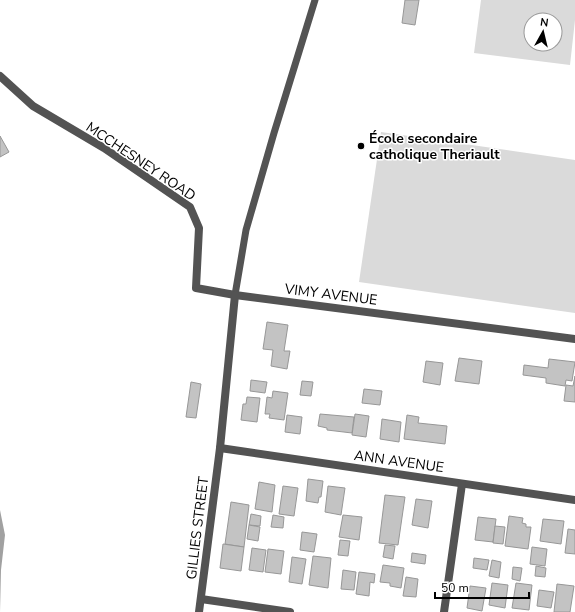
<svg xmlns="http://www.w3.org/2000/svg" width="575" height="612" font-family="'Nunito Sans',sans-serif">
  <rect width="100%" height="100%" fill="#fff"/>
  <g fill="#dadada" fill-rule="evenodd">
    <path d="M481 0H575V20L570 65 474 53ZM531 20H555V44H531Z"/>
    <path d="M381 132 575 160V313L359 282Z"/>
  </g>
  <path fill="#a1a1a1" d="M0 510 5 535 1 570 0 612Z"/>
  <g fill="#c3c3c3" stroke="#979797">
    <path d="M405 0H419L415 25 402 23Z"/>
    <path d="M0 136 9 152 0 157Z"/>
    <path d="M267 322 288 325 284 351H290L287 369 271 366 273 350 263 349Z"/>
    <path d="M459 358 482 361 479 384 455 381Z"/>
    <path d="M549 359 575 362 572 381 566 380 565 386 546 383V378L523 375 524 365 548 368Z"/>
    <path d="M426 361 443 363 440 385 423 382Z"/>
    <path d="M575 376V402L564 401 566 385 573 386Z"/>
    <path d="M251 380 267 382 265 393 250 391Z"/>
    <path d="M302 381 313 382 311 396 300 395Z"/>
    <path d="M191 382 201 384 196 418 186 417Z"/>
    <path d="M364 389 382 391 380 405 362 403Z"/>
    <path d="M273 391 288 393 284 420 269 418 270 414H265L267 397 272 398Z"/>
    <path d="M247 397 260 398 257 422 241 420 243 404H246Z"/>
    <path d="M320 414 354 417 352 433 327 430V428L318 426Z"/>
    <path d="M355 414 369 416 366 437 352 435Z"/>
    <path d="M287 415 302 417 300 434 285 432Z"/>
    <path d="M407 415 419 417 418 423 447 426 445 444 404 439Z"/>
    <path d="M382 419 401 422 399 442 380 439Z"/>
    <path d="M308 479 323 481 321 497H319L318 503 306 501Z"/>
    <path d="M259 482 275 485 272 512 255 509Z"/>
    <path d="M283 486 298 488 294 516 279 514Z"/>
    <path d="M328 486 345 488 341 515 325 512Z"/>
    <path d="M385 495 405 497 398 545 379 543Z"/>
    <path d="M416 499 432 501 428 528 412 525Z"/>
    <path d="M231 502 249 505 244 547 225 544Z"/>
    <path d="M251 514 261 516 260 526 249 525Z"/>
    <path d="M273 515 284 517 283 528 271 527Z"/>
    <path d="M343 515 362 517 359 540 339 537Z"/>
    <path d="M509 516 523 518 522 523 526 524V527H531L528 549 505 546Z"/>
    <path d="M478 517 496 519 493 542 475 540Z"/>
    <path d="M543 519 564 521 561 544 540 541Z"/>
    <path d="M249 525 260 527 258 541 247 539Z"/>
    <path d="M495 526 505 527 503 544 493 543Z"/>
    <path d="M568 529 575 530V554L565 553Z"/>
    <path d="M302 532 317 534 314 552 300 550Z"/>
    <path d="M340 540 350 541 348 556 338 555Z"/>
    <path d="M223 544 244 547 241 571 220 568Z"/>
    <path d="M385 545 395 546 393 559 383 557Z"/>
    <path d="M532 547 547 549 545 566 530 564Z"/>
    <path d="M252 548 266 550 263 572 249 570Z"/>
    <path d="M268 549 284 551 281 574 265 572Z"/>
    <path d="M412 553 426 555 425 564 411 562Z"/>
    <path d="M313 556 331 558 328 588 309 585Z"/>
    <path d="M292 557 306 559 302 584 289 582Z"/>
    <path d="M474 558 489 560 487 570 473 568Z"/>
    <path d="M492 560 501 562 499 578 489 576Z"/>
    <path d="M383 565 404 568 401 588 390 586V583L380 582Z"/>
    <path d="M536 566 546 568 545 577 535 576Z"/>
    <path d="M513 567 522 568 520 581 512 579Z"/>
    <path d="M343 570 356 572 354 590 341 589Z"/>
    <path d="M359 572 375 574 374 583 370 582 369 596 356 594Z"/>
    <path d="M406 577 418 579 416 597 403 596Z"/>
    <path d="M492 583 508 585 505 608 489 605Z"/>
    <path d="M516 583 532 585 529 610 512 608Z"/>
    <path d="M557 584 574 586 570 612H554Z"/>
    <path d="M470 586 486 588 482 611 467 608Z"/>
    <path d="M539 590 554 592 551 608 537 606Z"/>
  </g>
  <g fill="none" stroke-linecap="round" stroke-linejoin="round">
    <path stroke="#535353" stroke-width="7" d="M235 295 246 230 274 133 315 0"/>
    <g stroke="#535353" stroke-width="8">
      <path d="M0 76 33 106 104 148 190 207 199 228 196 288 235 295 575 339"/>
      <path d="M220 448 575 500"/>
      <path d="M201 599 290 612"/>
      <path d="M199 612 220 448 235 295"/>
      <path d="M444 612 462 484"/>
    </g>
  </g>
  <circle fill="#000" stroke="#fff" stroke-width="1.5" cx="361" cy="146" r="4"/>
  <g text-anchor="middle" stroke-width="3" stroke-linejoin="round" paint-order="stroke">
    <g font-size="14" font-weight="bold" fill="#000" stroke="#fff" text-anchor="start">
      <text x="369" y="143">École secondaire<tspan x="369" dy="16">catholique Theriault</tspan></text>
    </g>
    <g font-size="14" fill="#000" stroke="#fff">
      <text transform="translate(141 161) rotate(34)" y="5">MCCHESNEY ROAD</text>
      <text transform="translate(331 294) rotate(7)" y="5">VIMY AVENUE</text>
      <text transform="translate(399 461) rotate(8)" y="5">ANN AVENUE</text>
      <text transform="translate(197 528) rotate(-83)" y="5">GILLIES STREET</text>
    </g>
  </g>
  <g transform="translate(543 32) rotate(8)"><circle r="19" fill="#ffffff" stroke="#999999"/>
  <path d="M0-3L7 15L0 10L-7 15Z" fill="#000000"/>
  <text y="-6" font-size="11" font-weight="bold" text-anchor="middle" fill="#000000">N</text>
  </g>
  <path d="M435 592v6h94v-6" fill="none" stroke="#000000" stroke-width="2"/>
  <text x="441" y="592" font-size="12" fill="#000000" stroke="#ffffff" stroke-width="3" paint-order="stroke">50 m</text>
</svg>
